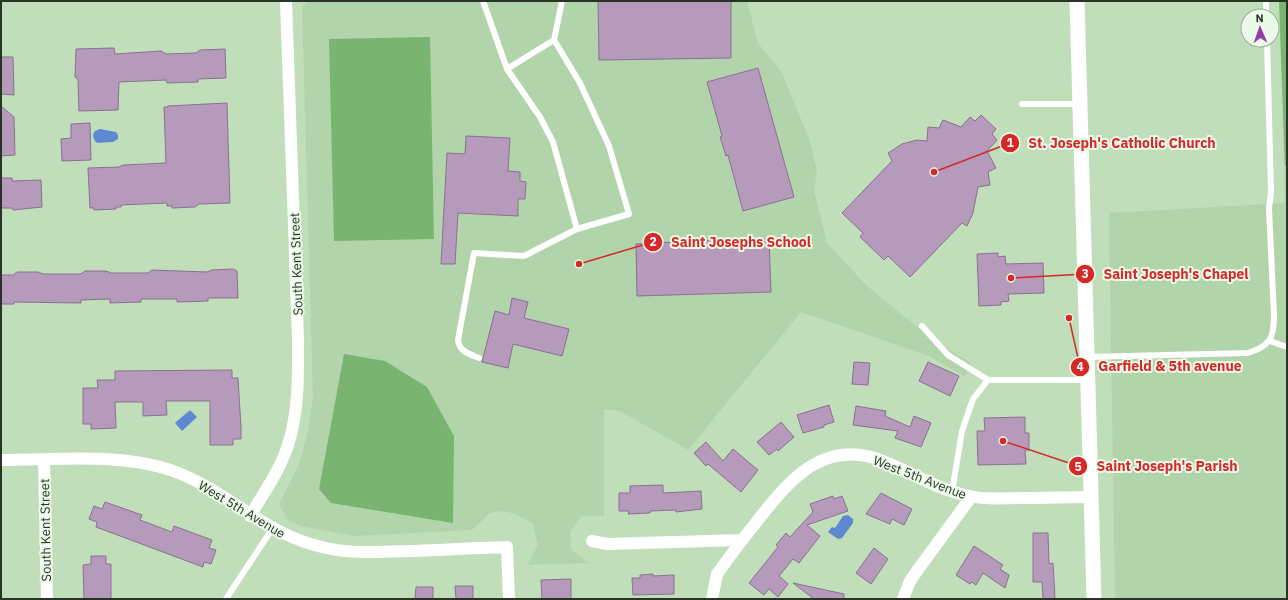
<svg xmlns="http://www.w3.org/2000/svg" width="1288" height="600" font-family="'IBM Plex Sans',sans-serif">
  <rect width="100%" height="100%" fill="#c0deba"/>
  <g fill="#b1d4ab">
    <path d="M309 1H747L758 43 782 73 810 141 817 172 814 191 827 243 867 286 931 338 971 363 965 377 929 356 801 312 688 450 620 411 604 409V516H581L570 532 571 550 589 563 527 565 538 545 533 523 512 513 501 511 490 513 472 530 354 536 300 526 287 519 279 504 299 464 308 432 313 399 302 6Z"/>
    <path d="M1279 1H1287V599H1115L1109 213 1285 203Z"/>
  </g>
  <g fill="#7ab471">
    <path d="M1279 1H1287V166H1285Z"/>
    <path d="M430 37 434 239 334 241 329 39Z"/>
    <path d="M344 354 385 361 427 387 454 436 453 523 331 503 319 489Z"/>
  </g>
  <g fill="#5e88d2">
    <path d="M100 129 116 132 118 135V139L113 142 97 143C93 139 92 135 95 131Z"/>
    <path d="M190 410 197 417 182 431 175 423Z"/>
    <path d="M848 515 853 519V523L842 538 838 539 828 532 832 527 835 528 843 516Z"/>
  </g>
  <g fill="#b69abc" stroke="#8b7090">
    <path d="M598 1H731V58L599 60Z"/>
    <path d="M114 48 115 54 161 51 166 54 196 53 200 50 225 49 226 78 198 79V82L167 83 166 80 119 82 118 110 79 111 78 80 75 77 76 49Z"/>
    <path d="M1 57H13L14 95 1 94Z"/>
    <path d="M758 68 794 197 743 211 728 155 726 156 720 137 722 136 707 82Z"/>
    <path d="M227 103 230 203 199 204 195 207 172 208V206H167V203L121 205V207H116V209L94 210V208H90L88 168 119 167 123 165 166 163 164 107H168V106Z"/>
    <path d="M1 106 14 117 15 155 1 156Z"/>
    <path d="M981 115 996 129 992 134 997 140 987 151 996 168 988 172 990 185 978 187 973 213 967 226 962 223 910 277 888 256 884 260 860 237 863 233 842 213 892 161 888 153 902 144 917 140 927 141 928 127 939 128 943 120 961 127 970 117 975 121Z"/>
    <path d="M90 123 91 160 62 161 61 139 71 138V124Z"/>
    <path d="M466 136 510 138 508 171 520 172V181L526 182 525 199H518V216L458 213 455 264H441L447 153 465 154Z"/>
    <path d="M1 178H12V181L41 180 42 207 13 210 12 208H1Z"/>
    <path d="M769 239 771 292 637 296 636 244 712 240V241Z"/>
    <path d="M998 253V257L1005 256 1006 264 1043 263 1044 293 1008 294 1009 301 1001 302V305L979 306 977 254Z"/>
    <path d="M233 269 237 271 238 298H208V301L177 302V299H141V302L110 303V299L81 300V303L14 302V304H1V275H13L17 272H38L43 274H81L85 271H106L111 273H148L152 270 207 272 212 270Z"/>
    <path d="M512 298 528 302 524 318 569 329 562 356 513 344 508 368 482 362 495 311 509 315Z"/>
    <path d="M854 362 870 363 868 385 852 384Z"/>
    <path d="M928 362 959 376 950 396 919 381Z"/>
    <path d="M232 370V378H238L241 428V439H233V445H210V401H166L167 415 143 416V402H115L116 428 91 429V424H83V388H98L97 380H115V371Z"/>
    <path d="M829 405 834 422 824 425V427L803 433 797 415Z"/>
    <path d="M856 406 886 411 885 416 910 427 914 416 931 423 921 447 895 438 898 431 853 425Z"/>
    <path d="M1025 417V433H1029V450H1025L1026 464 978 465 977 431H985L984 418Z"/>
    <path d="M781 422 794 437 778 451 777 449 769 455 757 442Z"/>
    <path d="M706 442 723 461 733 449 758 470 741 492 708 464 706 466 694 453Z"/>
    <path d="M663 485V493L701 491 702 509 676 512V510L650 511V513L628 514 629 511H619V493H630V486Z"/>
    <path d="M881 493 912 509 904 525 892 519 890 524 866 514Z"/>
    <path d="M833 496 834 499 842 496 848 511 807 525 820 536 799 563 793 559 779 576 788 584 778 597 769 589 764 595 749 583 778 547 776 545 786 533 790 537 813 512 810 504Z"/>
    <path d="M105 502 142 515 140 520 172 532 174 526 212 540 209 548 216 550 211 564 204 562 203 567 96 527 97 522 89 519 94 506 102 509Z"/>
    <path d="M1033 533H1048L1049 564 1053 563 1055 599H1043L1042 582H1033Z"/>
    <path d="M974 546 1003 565 1000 569 1009 575 1005 588 983 573 976 585 972 582 970 584 956 575Z"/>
    <path d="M874 548 888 559 871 584 856 573Z"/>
    <path d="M91 556H106V564H111V599H84L83 565 91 564Z"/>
    <path d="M653 574V576L674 575V594L633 595 632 578H640V575Z"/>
    <path d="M571 579V599H542L541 580Z"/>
    <path d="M793 583 844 594V599H814Z"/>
    <path d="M455 586H473V599H456Z"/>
    <path d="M416 587H433V599H415Z"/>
  </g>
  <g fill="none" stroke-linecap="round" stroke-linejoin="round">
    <g stroke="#fff" stroke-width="6">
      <path d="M483 1 507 69 540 117 553 142 577 229"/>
      <path d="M1266 1V16"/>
      <path d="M507 69 554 40 562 1"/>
      <path d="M1022 104H1080"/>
      <path d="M922 326 948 355 988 380H1088"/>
      <path d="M1270 341 1287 347"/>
      <path d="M1087 357 1248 353C1270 346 1274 338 1274 316L1269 208 1271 192 1267 40"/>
      <path d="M479 358C469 354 459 351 458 340L474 253 524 256 577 229 629 214 609 146 580 83 554 40"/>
      <path d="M952 492 962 431 973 399 988 380"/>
      <path d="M226 599 272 529"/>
    </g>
    <g stroke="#fff" stroke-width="12">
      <path d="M1 460C56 460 123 452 176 472 231 493 264 535 326 548 354 554 382 552 410 551 443 550 475 548 507 547L509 599"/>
      <path d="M44 460 47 599"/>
      <path d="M250 516C264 492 281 469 289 442 299 408 298 374 298 339L286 1"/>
      <path d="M592 541 607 544 742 540C781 493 816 431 888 463 915 475 940 490 969 496 986 500 1004 498 1021 498 1044 498 1068 497 1091 497"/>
      <path d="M712 599 717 574 742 540"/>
      <path d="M903 599 910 581 917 571 971 497"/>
    </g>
    <path stroke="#fff" stroke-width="15" d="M1077 1 1094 599"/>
  </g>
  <g text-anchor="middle" stroke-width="4" stroke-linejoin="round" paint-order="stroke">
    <g font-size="13" fill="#293427" stroke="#ebfae8">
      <text transform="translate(296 264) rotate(-92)" y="5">South Kent Street</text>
      <text transform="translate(920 477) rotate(21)" y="5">West 5th Avenue</text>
      <text transform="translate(242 509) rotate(31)" y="5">West 5th Avenue</text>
      <text transform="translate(45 530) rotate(-91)" y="5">South Kent Street</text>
    </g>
  </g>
  <path fill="none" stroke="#d62828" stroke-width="1.5" d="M934 172L1010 143M579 264L653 242M1011 278L1085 274M1069 318L1080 367M1003 441L1078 466"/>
  <g fill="#d62828" stroke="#ebfae8" stroke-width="1.5">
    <circle cx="934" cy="172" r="4"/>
    <circle cx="579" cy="264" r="4"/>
    <circle cx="1011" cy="278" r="4"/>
    <circle cx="1069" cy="318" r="4"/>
    <circle cx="1003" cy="441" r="4"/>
    <circle cx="1010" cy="143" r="10"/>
    <circle cx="653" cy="242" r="10"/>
    <circle cx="1085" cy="274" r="10"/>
    <circle cx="1080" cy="367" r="10"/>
    <circle cx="1078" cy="466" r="10"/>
  </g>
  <g font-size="12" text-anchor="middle" font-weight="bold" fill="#fff">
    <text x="1010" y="147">1</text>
    <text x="653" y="246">2</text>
    <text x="1085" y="278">3</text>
    <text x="1080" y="371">4</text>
    <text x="1078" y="471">5</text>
  </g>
  <g font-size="14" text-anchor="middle" font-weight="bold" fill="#d62828" stroke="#ebfae8" stroke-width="4" stroke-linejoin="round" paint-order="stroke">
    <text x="1122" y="148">St. Joseph's Catholic Church</text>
    <text x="741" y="247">Saint Josephs School</text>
    <text x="1176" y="279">Saint Joseph's Chapel</text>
    <text x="1170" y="371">Garfield &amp; 5th avenue</text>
    <text x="1167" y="471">Saint Joseph's Parish</text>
  </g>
  <rect width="1288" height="600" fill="none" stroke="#293427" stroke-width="4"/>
  <g transform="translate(1260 28) rotate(358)"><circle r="19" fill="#ebfae8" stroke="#9dab9b"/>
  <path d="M0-3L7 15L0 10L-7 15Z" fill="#973da8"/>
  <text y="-6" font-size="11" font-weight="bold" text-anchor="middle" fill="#293427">N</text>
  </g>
</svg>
